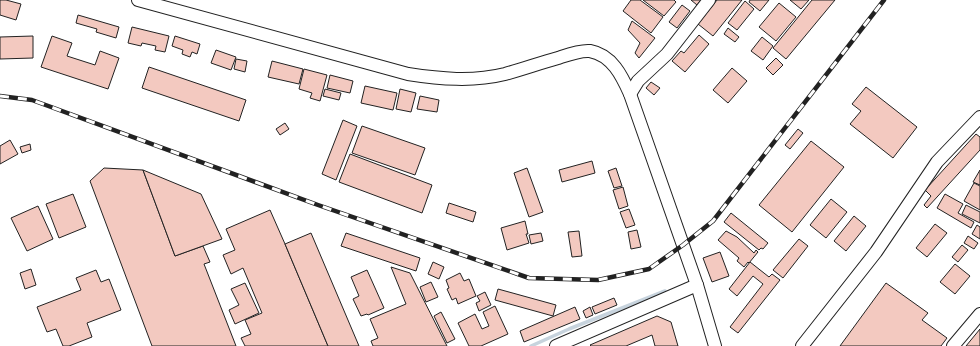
<svg xmlns="http://www.w3.org/2000/svg" width="980" height="346" font-family="Barlow,sans-serif">
  <rect width="100%" height="100%" fill="#fff"/>
  <g fill="none" stroke-linecap="round" stroke-linejoin="round">
    <path stroke="#c7d3dd" stroke-width="3.5" d="M531 346 569 329 665 291"/>
  </g>
  <g fill="#f3c9c0" stroke="#222">
    <path d="M0 0H6L21 4 16 20 0 15Z"/>
    <path d="M631 0H640L663 17 651 33 623 11Z"/>
    <path d="M643 0H674L676 2 664 16Z"/>
    <path d="M691 0H701L697 5Z"/>
    <path d="M717 0H742L713 36 698 24Z"/>
    <path d="M750 0H769L760 11 749 2Z"/>
    <path d="M790 0H809L801 9Z"/>
    <path d="M812 0H835L786 59 773 48Z"/>
    <path d="M745 1 754 9 737 30 728 23Z"/>
    <path d="M779 3 796 17 776 41 759 27Z"/>
    <path d="M682 5 690 11 677 28 669 22Z"/>
    <path d="M78 15 119 27 116 38 96 32 97 29 76 23Z"/>
    <path d="M632 21 655 38 639 58 635 53 640 43 628 30Z"/>
    <path d="M132 27 169 36 165 52 155 50 156 46 142 43 141 46 128 43Z"/>
    <path d="M728 28 739 37 735 42 724 34Z"/>
    <path d="M699 35 709 44 685 72 672 61 681 51 684 53Z"/>
    <path d="M33 36V58L0 59V37Z"/>
    <path d="M52 36 72 43 67 56 95 65 100 51 119 58 108 89 41 67Z"/>
    <path d="M175 36 200 44 197 54 192 52 190 57 182 54 183 50 172 46Z"/>
    <path d="M762 37 773 46 763 60 751 51Z"/>
    <path d="M216 50 236 57 231 70 211 63Z"/>
    <path d="M776 58 783 65 773 75 766 68Z"/>
    <path d="M236 59 247 61 245 72 234 69Z"/>
    <path d="M272 61 303 69 299 84 268 77Z"/>
    <path d="M149 67 246 100 239 121 142 88Z"/>
    <path d="M732 68 747 81 728 103 713 90Z"/>
    <path d="M304 69 327 75 320 101 310 98 312 93 299 89Z"/>
    <path d="M330 75 353 81 350 93 327 88Z"/>
    <path d="M651 82 660 88 654 95 646 88Z"/>
    <path d="M365 86 397 93 393 110 361 103Z"/>
    <path d="M866 87 917 127 893 158 850 124 861 111 852 104Z"/>
    <path d="M325 89 341 93 339 100 323 96Z"/>
    <path d="M400 89 416 93 411 112 396 109Z"/>
    <path d="M420 96 439 100 437 112 417 109Z"/>
    <path d="M343 120 357 126 336 180 322 174Z"/>
    <path d="M285 123 289 129 280 135 276 129Z"/>
    <path d="M362 126 425 148 415 175 352 153Z"/>
    <path d="M798 129 803 133 790 149 785 145Z"/>
    <path d="M976 134 980 137V150L927 208 924 205 931 196 925 190Z"/>
    <path d="M10 140 18 154 0 164V146Z"/>
    <path d="M811 141 844 167 792 232 759 205Z"/>
    <path d="M30 144 31 150 22 153 20 147Z"/>
    <path d="M350 154 432 185 422 213 339 182Z"/>
    <path d="M592 161 595 173 562 182 559 170Z"/>
    <path d="M104 168 143 170 175 256 203 246 210 262 204 264 236 346H152L90 181Z"/>
    <path d="M527 168 543 212 529 217 514 173Z"/>
    <path d="M616 168 622 186 614 188 608 171Z"/>
    <path d="M143 170 201 194 222 239 175 256Z"/>
    <path d="M980 170V185L973 182Z"/>
    <path d="M974 183 980 186V210L964 201Z"/>
    <path d="M623 187 628 206 619 209 613 190Z"/>
    <path d="M73 194 86 227 59 238 46 204Z"/>
    <path d="M945 194 963 204 958 213 974 222 971 228 937 208Z"/>
    <path d="M831 199 847 212 826 238 810 225Z"/>
    <path d="M449 203 476 212 473 222 446 213Z"/>
    <path d="M966 205 980 212V223L962 214Z"/>
    <path d="M38 206 53 239 27 251 11 218Z"/>
    <path d="M629 209 635 225 626 228 620 212Z"/>
    <path d="M270 210 285 244 328 346H245L241 338 251 334 245 320 262 313 243 268 231 274 223 255 235 250 226 229Z"/>
    <path d="M731 213 768 243 763 249 761 248 759 250 724 222Z"/>
    <path d="M854 216 866 226 846 251 834 241Z"/>
    <path d="M525 221 528 234H526L529 243 507 250 501 228Z"/>
    <path d="M935 224 947 233 927 257 916 248Z"/>
    <path d="M977 225 980 227V239L972 234Z"/>
    <path d="M637 230 641 247 631 249 628 232Z"/>
    <path d="M579 231 582 256 572 257 568 232Z"/>
    <path d="M726 231 737 237 754 253 756 250 758 252 749 263 748 262 744 267 737 261 739 258 718 240Z"/>
    <path d="M311 233 359 346H328L285 244Z"/>
    <path d="M346 233 420 258 416 271 341 246Z"/>
    <path d="M541 233 543 241 531 244 529 235Z"/>
    <path d="M968 236 978 243 974 249 964 243Z"/>
    <path d="M799 239 808 246 783 278 773 270Z"/>
    <path d="M962 245 968 250 958 262 952 257Z"/>
    <path d="M720 252 729 276 712 282 703 258Z"/>
    <path d="M433 262 444 267 439 279 428 274Z"/>
    <path d="M750 262 769 277 772 274 780 280 738 333 730 327 763 284 753 276 737 296 729 289Z"/>
    <path d="M955 264 970 276 955 294 940 282Z"/>
    <path d="M391 267 410 273 447 346H373L371 341 378 338 370 319 406 304Z"/>
    <path d="M31 269 36 285 25 289 20 273Z"/>
    <path d="M96 270 101 282 109 279 121 310 87 323 92 337 69 346H63L56 329 47 332 37 307 81 290 76 278Z"/>
    <path d="M367 270 384 308 368 315 367 314 361 316 353 299 359 296 351 277Z"/>
    <path d="M460 273 464 281 469 279 476 296 458 304 456 298 452 300 447 289 449 288 446 280Z"/>
    <path d="M431 282 438 297 426 302 420 287Z"/>
    <path d="M245 283 259 313 235 324 229 310 239 305 231 289Z"/>
    <path d="M886 283 928 313 922 320 947 338 941 346H840Z"/>
    <path d="M498 289 556 305 553 316 495 300Z"/>
    <path d="M485 292 491 305 479 311 476 303 480 301 477 296Z"/>
    <path d="M614 298 617 305 595 314 592 307Z"/>
    <path d="M495 306 508 334 481 346H469L458 323 475 314 482 329 489 326 483 312Z"/>
    <path d="M575 307 580 319 524 342 520 331Z"/>
    <path d="M590 307 593 315 586 318 583 311Z"/>
    <path d="M441 312 455 339 447 343 434 316Z"/>
    <path d="M657 316 671 322 678 346H655L652 335 626 346H591L590 345Z"/>
    <path d="M980 329V346H966Z"/>
  </g>
  <g fill="none" stroke-linecap="round" stroke-linejoin="round">
    <defs>
      <g id="minor">
        <path d="M138 0 408 74C440 79 473 82 505 74 523 69 540 63 558 58 567 55 580 50 590 51 612 55 622 76 630 94L697 285 715 346"/>
        <path d="M630 94 638 81 667 54 709 0"/>
        <path d="M556 346 697 285"/>
        <path d="M802 346 876 252 937 162 980 117"/>
        <path d="M953 346 980 314"/>
      </g>
    </defs>
    <use href="#minor" stroke="#222" stroke-width="14"/>
    <use href="#minor" stroke="#fff" stroke-width="12"/>
    <defs>
      <path id="rail" d="M0 96 32 100 318 205 529 278 598 280 649 269 683 245 713 221 884 0"/>
    </defs>
    <use href="#rail" stroke="#222" stroke-width="4.5"/>
    <use href="#rail" stroke="#fff" stroke-width="3" stroke-dasharray="9" stroke-linecap="butt"/>
  </g>
</svg>
